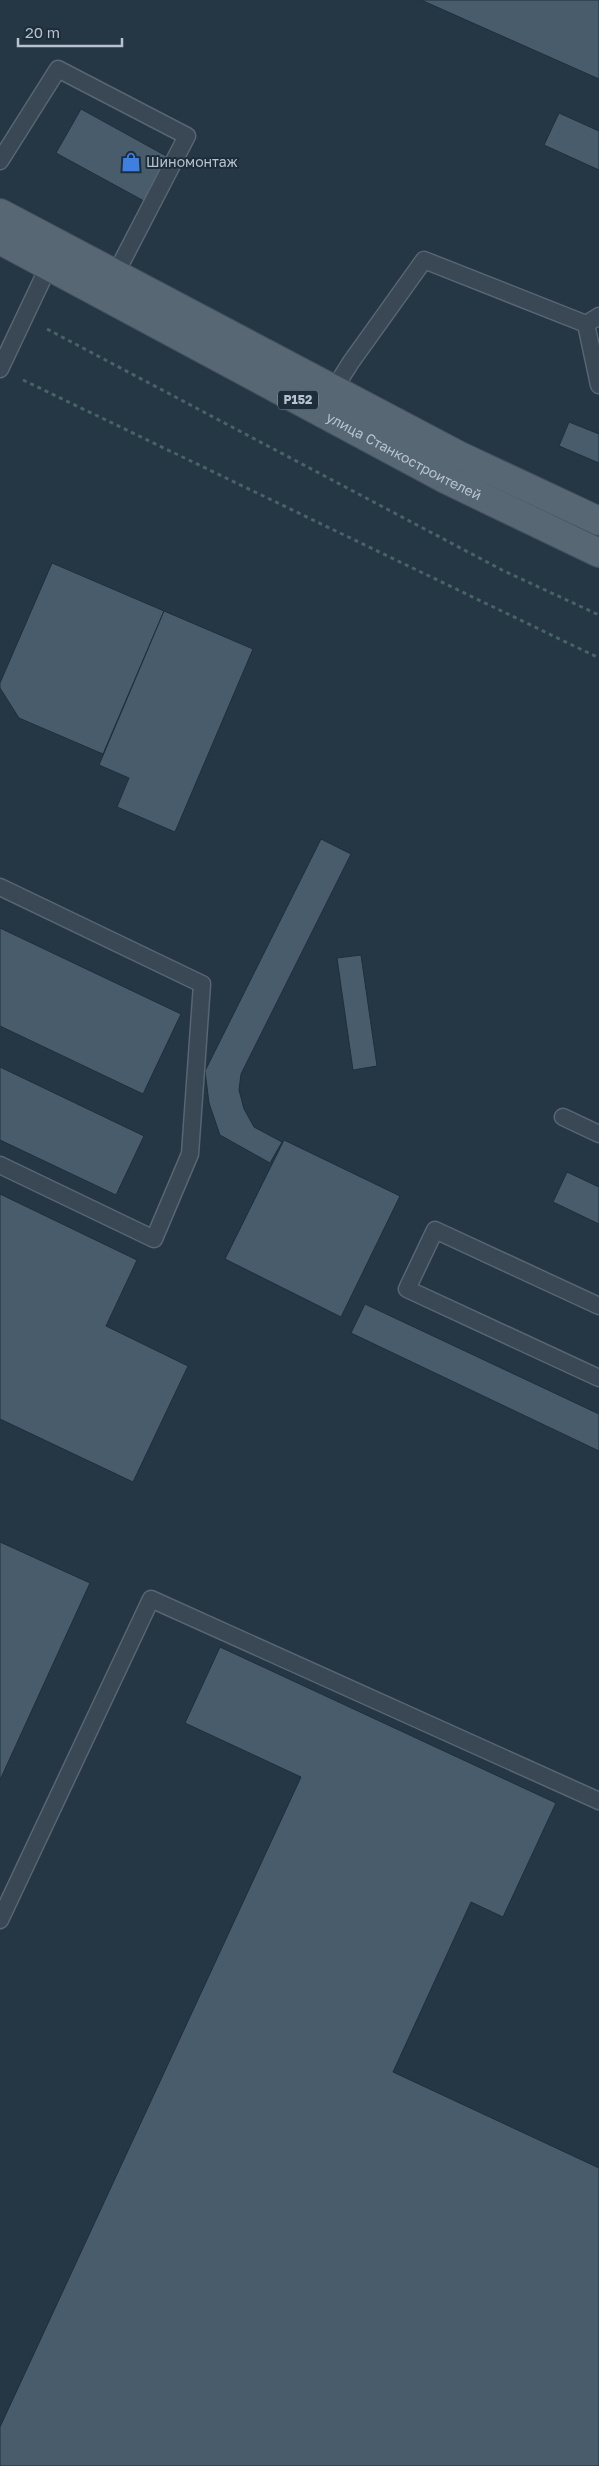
<svg xmlns="http://www.w3.org/2000/svg" width="599" height="2466" font-family="'Golos Text',sans-serif">
  <rect width="100%" height="100%" fill="#253645"/>
  <g fill="#485c6c" stroke="#202f3c">
    <path d="M421 0H599V79Z"/>
    <path d="M81 109 168 157 144 201 56 153Z"/>
    <path d="M559 113 599 131V170L544 145Z"/>
    <path d="M569 422 599 434V463L559 446Z"/>
    <path d="M52 563 164 611 103 754 19 718 0 688V683Z"/>
    <path d="M164 611 253 649 175 832 117 807 129 778 99 765Z"/>
    <path d="M321 839 351 854 241 1074 239 1090 244 1109 254 1127 282 1142 270 1163 220 1135 209 1103 205 1071Z"/>
    <path d="M0 928 181 1014 143 1094 0 1026Z"/>
    <path d="M361 955 377 1066 353 1070 337 958Z"/>
    <path d="M0 1067 144 1136 116 1195 0 1140Z"/>
    <path d="M284 1140 400 1196 341 1317 225 1259Z"/>
    <path d="M567 1172 599 1187V1224L553 1202Z"/>
    <path d="M0 1194 137 1260 106 1326 188 1366 133 1482 0 1419Z"/>
    <path d="M365 1304 599 1414V1451L351 1333Z"/>
    <path d="M0 1542 90 1583 0 1780Z"/>
    <path d="M220 1647 556 1803 503 1917 471 1902 393 2072 599 2168V2466H0V2427L301 1777 185 1723Z"/>
  </g>
  <g fill="none" stroke-linecap="round" stroke-linejoin="round">
    <defs>
      <g id="service">
        <path d="M0 161 58 69 187 136 116 273"/>
        <path d="M586 324 599 316"/>
        <path d="M0 369 52 259"/>
        <path d="M334 389 351 362 424 260 586 324 599 385"/>
        <path d="M0 887 202 984 190 1154 154 1239 0 1165"/>
        <path d="M563 1117 599 1134"/>
        <path d="M599 1306 435 1230 407 1289 599 1378"/>
        <path d="M0 1920 151 1599 599 1801"/>
      </g>
      <g id="primary">
        <path d="M0 213 458 455 599 521"/>
        <path id="s1" d="M0 240 447 480 599 553"/>
      </g>
    </defs>
    <use href="#service" stroke="#586572" stroke-width="19"/>
    <use href="#primary" stroke="#43515e" stroke-width="30"/>
    <g stroke="#476464" stroke-width="3" stroke-dasharray="4 4" stroke-linecap="butt">
      <path d="M47 329 502 570 599 615"/>
      <path d="M23 380 599 658"/>
    </g>
    <use href="#service" stroke="#394854" stroke-width="16"/>
    <use href="#primary" stroke="#576774" stroke-width="28"/>
  </g>
  <defs>
    <symbol id="shop-bare" viewBox="-9 -9 18 18"><path d="M-5-2.5h2.3a2.7 3.5 0 0 1 5.4 0H5L5.5 6h-11ZM-1.5-2.5h3a1.5 2.3 0 0 0-3 0Z" fill="#3f7fe0" stroke="#1e2d3a" stroke-width="2.5" paint-order="stroke"/></symbol>
  </defs>
  <g fill-rule="evenodd">
    <use href="#shop-bare" x="117" y="148" width="28" height="28"/>
  </g>
  <g text-anchor="middle" stroke-width="4" stroke-linejoin="round" paint-order="stroke">
    <rect fill="#1e2d3a" stroke="#8995a2" stroke-width="1" x="278" y="390.5" width="40" height="19" rx="4"/>
    <g font-size="12" font-weight="bold" fill="#b7c2ce">
      <text x="298" y="404">Р152</text>
    </g>
    <g font-size="14" fill="#b7c2ce" stroke="#1e2d3a" text-anchor="start">
      <text x="146" y="167">Шиномонтаж</text>
    </g>
    <g font-size="14" fill="#b7c2ce" stroke="#1e2d3a">
      <text dy="5" stroke="none"><textPath href="#s1" startOffset="458">улица Станкостроителей</textPath></text>
    </g>
  </g>
  <path d="M18 38v8h104v-8" fill="none" stroke="#b7c2ce" stroke-width="2.5"/>
  <text x="25" y="38" font-size="15" fill="#b7c2ce" stroke="#1e2d3a" stroke-width="4" paint-order="stroke">20 m</text>
</svg>
